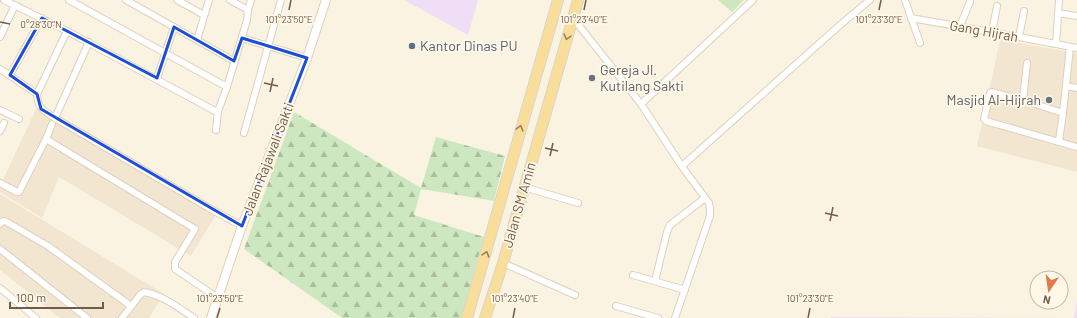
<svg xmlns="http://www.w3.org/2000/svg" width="1077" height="318" font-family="Barlow,sans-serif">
  <defs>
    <pattern id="forest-firs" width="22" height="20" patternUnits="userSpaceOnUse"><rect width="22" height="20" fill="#cde8c0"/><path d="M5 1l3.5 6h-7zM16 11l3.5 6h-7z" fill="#abbf9e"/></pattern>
  </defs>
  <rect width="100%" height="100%" fill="#fbf3e1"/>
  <g fill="#f3e6d0">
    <path d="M1000 40 1077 53V172L977 146Z"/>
    <path d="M36 109 215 216 191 256 59 177 42 218 0 192V186Z"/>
    <path d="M0 194 164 294 149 318H60L0 270Z"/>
  </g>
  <g fill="#f0def7">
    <path d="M404 0H478L468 35Z"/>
    <path d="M1077 300V318H831V317L1074 318Z"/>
  </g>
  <path fill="url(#forest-firs)" d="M294 112 421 188 436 137 505 156 494 201 421 189 414 215 484 237 461 318H342L244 249Z"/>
  <path fill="#cde8c0" d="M718 0H744L732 12Z"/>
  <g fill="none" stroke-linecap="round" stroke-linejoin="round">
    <defs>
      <g id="minor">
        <path d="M4 0 67 31 215 111H218"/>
        <path d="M69 0 227 87"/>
        <path d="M126 0 234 61"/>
        <path d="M177 0 204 15"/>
        <path d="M230 0 248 10"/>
        <path d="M905 0 920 43"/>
        <path d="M1058 13 1077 16"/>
        <path d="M573 18 641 104 683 168 709 203 710 209V216L675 318"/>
        <path d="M911 18 1019 37 1077 48"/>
        <path d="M960 26 970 2"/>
        <path d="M992 32 997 6"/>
        <path d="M0 37 15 5"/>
        <path d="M1019 37 1024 11"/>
        <path d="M242 38 307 58"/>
        <path d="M197 40 209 0"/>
        <path d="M1056 44 1059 0"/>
        <path d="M0 69 37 94C38 109 43 110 55 118L209 208 242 226"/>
        <path d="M10 75 42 18"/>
        <path d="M157 78 174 27"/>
        <path d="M1066 86 1077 88"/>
        <path d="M37 94 67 31"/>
        <path d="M1023 100 1027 63"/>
        <path d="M641 104 753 0"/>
        <path d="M0 110 19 119"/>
        <path d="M1063 113 1023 100 991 92 990 93 984 119 986 121 1077 147"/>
        <path d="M55 118 89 42"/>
        <path d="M216 130 218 111 227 87 247 20 248 10 251 0"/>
        <path d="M0 131 4 123"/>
        <path d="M244 133 281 0"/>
        <path d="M46 139 52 124"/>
        <path d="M1059 141 1063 113 1070 47"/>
        <path d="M682 166 840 25 870 0"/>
        <path d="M0 183 17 192H19L46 139 195 229 175 262V269L218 298"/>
        <path d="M524 187 578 203"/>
        <path d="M0 224 1 222 5 221 48 246 131 306"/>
        <path d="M0 249 87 318"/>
        <path d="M503 263 575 295"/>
        <path d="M633 275 685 290"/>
        <path d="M655 281 667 232 670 225 705 198"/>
        <path d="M0 288 36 318"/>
        <path d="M616 306 658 318"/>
        <path d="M122 318 140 295 144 292C162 295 179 308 194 318"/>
      </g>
      <path id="tertiary" d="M211 318 242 226 307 58 326 0"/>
      <g id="primary">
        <path d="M467 318 558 0"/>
        <path d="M485 318 503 263 578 0"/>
      </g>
    </defs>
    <use href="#minor" stroke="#dfd0bd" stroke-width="8"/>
    <use href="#tertiary" stroke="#dfd0bd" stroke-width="10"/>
    <use href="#primary" stroke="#dad4d0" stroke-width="12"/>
    <use href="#minor" stroke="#fff" stroke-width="6"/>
    <use href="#tertiary" stroke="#fff" stroke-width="8"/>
    <use href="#primary" stroke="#f9de9a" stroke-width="10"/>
  </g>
  <defs><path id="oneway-chevron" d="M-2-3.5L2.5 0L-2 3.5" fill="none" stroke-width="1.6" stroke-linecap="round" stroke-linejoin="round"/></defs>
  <g stroke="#9a8261">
    <use href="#oneway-chevron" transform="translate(567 37) rotate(106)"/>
    <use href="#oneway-chevron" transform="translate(520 128) rotate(-75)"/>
    <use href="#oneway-chevron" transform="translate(486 254) rotate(-74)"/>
  </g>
  <path fill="none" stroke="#1d4ed8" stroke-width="3" stroke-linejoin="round" d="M42 18 157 78 174 27 234 61 242 38 307 58 242 226 41 109 37 94 10 75Z"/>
  <path fill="none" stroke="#725b49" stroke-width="1.5" d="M289 10 291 0M584 10 586 0M879 10 881 0M0 22 10 24M264 83 278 86M270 92 273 78M545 148 558 151M550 156 553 143M825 213 838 216M830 221 833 207M217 318 220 308M513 318 515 308M808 318 810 308"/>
  <circle fill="#5c6f8a" stroke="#fff7e7" stroke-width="1.5" cx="412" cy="46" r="4"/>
  <g fill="#6b7280" stroke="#fff7e7" stroke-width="1.5">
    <circle cx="592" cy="78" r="4"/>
    <circle cx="1049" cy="100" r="4"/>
  </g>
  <g text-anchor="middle" stroke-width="3.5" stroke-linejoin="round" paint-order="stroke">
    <g font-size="14" fill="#725b49" stroke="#fff7e7">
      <text transform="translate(984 31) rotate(10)" y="5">Gang Hijrah</text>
      <text transform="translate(268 159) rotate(-69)" y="5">Jalan Rajawali Sakti</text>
      <text transform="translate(519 205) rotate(-74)" y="5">Jalan SM Amin</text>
    </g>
    <g font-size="14" fill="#4e5e75" stroke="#fff7e7" text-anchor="start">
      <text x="420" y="51">Kantor Dinas PU</text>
    </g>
    <g font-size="14" fill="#5b616d" stroke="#fff7e7" text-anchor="start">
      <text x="600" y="75">Gereja Jl.<tspan x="600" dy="16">Kutilang Sakti</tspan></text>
      <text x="1041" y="105" text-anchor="end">Masjid Al-Hijrah</text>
    </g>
  </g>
  <g font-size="10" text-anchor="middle" fill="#725b49" stroke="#fff7e7" stroke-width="3.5" stroke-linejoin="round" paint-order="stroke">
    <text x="289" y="23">101°23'50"E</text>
    <text x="584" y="23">101°23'40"E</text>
    <text x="879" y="23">101°23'30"E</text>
    <text x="41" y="28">0°28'30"N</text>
    <text x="220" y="302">101°23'50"E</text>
    <text x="515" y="302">101°23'40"E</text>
    <text x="810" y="302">101°23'30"E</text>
  </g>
  <g transform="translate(1049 290) rotate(193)"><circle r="19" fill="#fff7e7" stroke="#c7b9a8"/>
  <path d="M0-3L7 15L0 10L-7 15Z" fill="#e37848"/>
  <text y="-6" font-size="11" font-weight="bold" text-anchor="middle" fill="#725b49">N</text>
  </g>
  <path d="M10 302v6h93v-6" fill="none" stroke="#725b49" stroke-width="2"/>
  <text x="16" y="302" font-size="12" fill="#725b49" stroke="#fff7e7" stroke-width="3" paint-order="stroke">100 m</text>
</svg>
